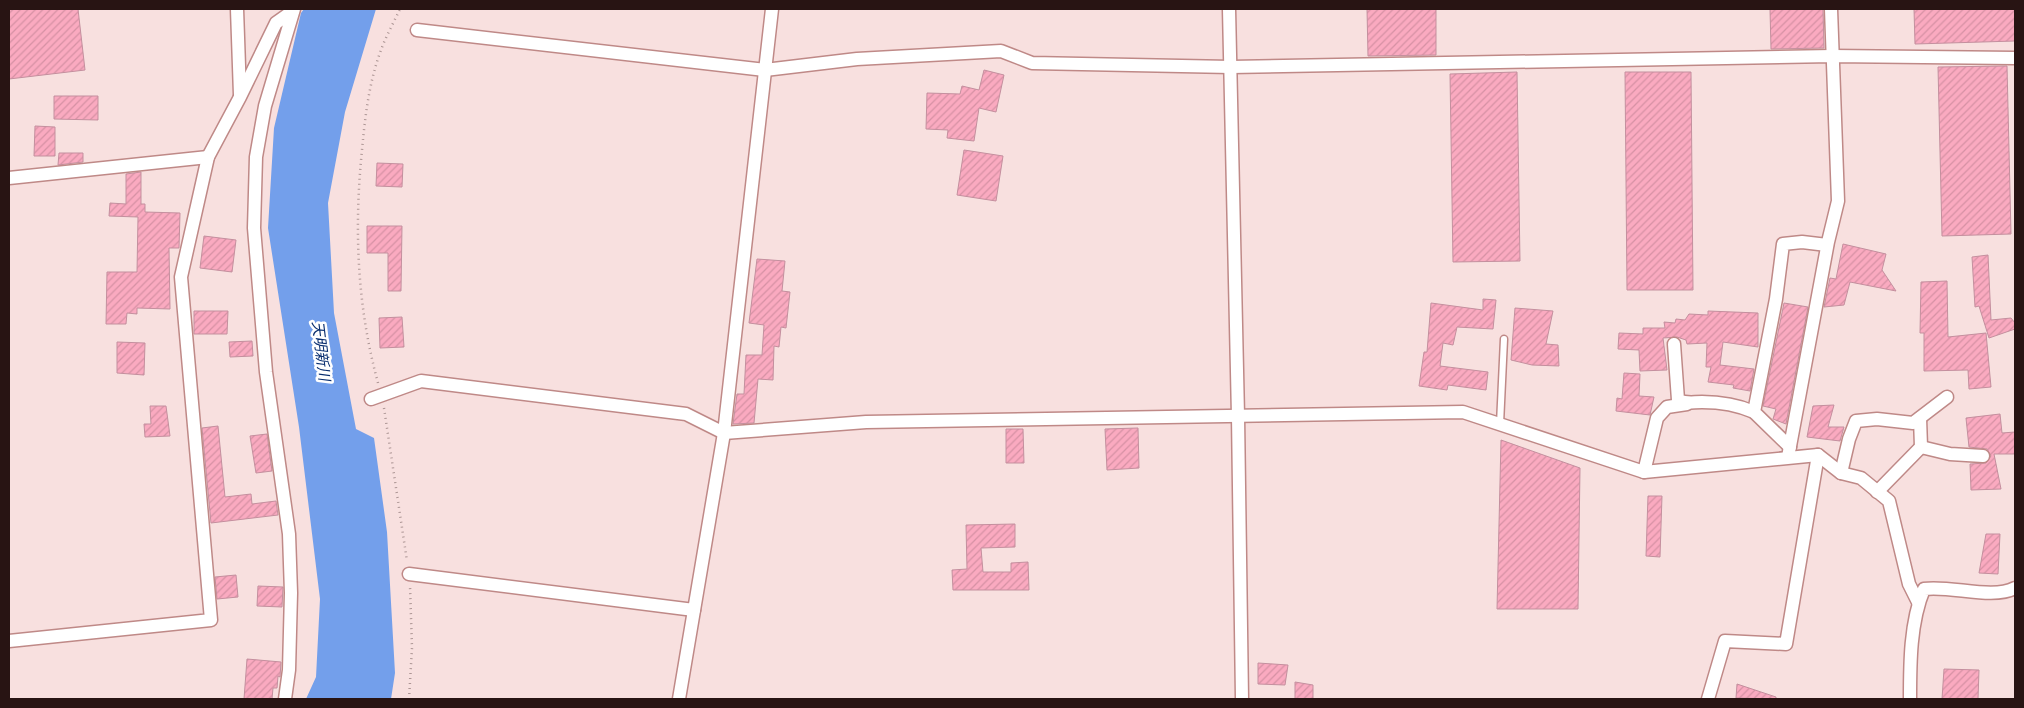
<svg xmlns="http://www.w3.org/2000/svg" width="2024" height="708" font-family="Quicksand,'Noto Sans JP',sans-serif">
  <defs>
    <pattern id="building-hatch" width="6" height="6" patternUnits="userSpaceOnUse" patternTransform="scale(1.25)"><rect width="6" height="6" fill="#faaac0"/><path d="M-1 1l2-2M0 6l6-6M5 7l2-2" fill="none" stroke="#d691a4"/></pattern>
  </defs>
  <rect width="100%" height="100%" fill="#f8e0df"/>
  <path fill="#739feb" d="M304 9H376L345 112 328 203 334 313 356 429 374 438 387 532 395 673 391 699H306L316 677 320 599 299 427 268 228 274 128 301 13Z"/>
  <g fill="url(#building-hatch)" stroke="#c48f9e">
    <path d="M9 9H78L85 70 9 79Z"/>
    <path d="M1367 9H1436V55L1368 56Z"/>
    <path d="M1770 9H1823L1824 48 1771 49Z"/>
    <path d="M1914 9H2015V41L1915 44Z"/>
    <path d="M2007 66 2011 234 1942 236 1938 67Z"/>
    <path d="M984 70 1004 75 996 112 979 108 974 141 947 138 948 130 926 129 927 93 960 94 962 86 979 90Z"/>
    <path d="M1517 72 1520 261 1453 262 1450 74Z"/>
    <path d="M1625 72H1691L1693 290H1627Z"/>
    <path d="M54 96H98V120L54 119Z"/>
    <path d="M35 126 55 127V156H34Z"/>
    <path d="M964 150 1003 156 996 201 957 195Z"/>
    <path d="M59 153H83V162L58 165Z"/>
    <path d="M377 163 403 164 402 187 376 186Z"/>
    <path d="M141 172V204H145V212L180 213 179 248H169L170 309 137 308V314L127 313 126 324H106L107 272H137L138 217 109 216 110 203 126 204V174Z"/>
    <path d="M367 226H402L401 291H388V253H367Z"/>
    <path d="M204 236 236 240 232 272 200 268Z"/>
    <path d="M1843 244 1886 254 1882 270 1896 291 1850 282 1844 305 1824 307 1830 278 1836 279Z"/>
    <path d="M1988 255 1991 320 2011 318 2015 323V329L1989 338 1979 306 1975 307 1972 257Z"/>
    <path d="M757 259 785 261 782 291 790 292 786 328 781 327 779 347 774 346 773 380 758 379 754 423 733 424 737 394H744L746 355H762L764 325 749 323Z"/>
    <path d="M1947 281 1948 337 1986 333 1991 387 1969 389 1968 370 1924 371V333H1920L1921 282Z"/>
    <path d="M1483 299 1496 300 1493 329 1457 327 1453 345 1443 343 1440 366 1488 372 1486 390 1448 385 1447 390 1419 386 1424 352H1427L1431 303 1483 310Z"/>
    <path d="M1784 303 1808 307 1786 424 1773 419 1776 409 1763 406Z"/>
    <path d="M1515 308 1553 311 1546 344 1558 345 1559 366 1532 365 1511 360Z"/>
    <path d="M194 311H228L227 334H194Z"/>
    <path d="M1708 311 1758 313V347L1723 342 1720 365 1754 369 1750 391 1733 388 1734 385 1708 382 1711 367H1706L1707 343 1687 344 1686 340 1677 337 1663 338 1667 370 1640 371 1639 350 1618 349 1619 333 1643 334V328H1665L1664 322 1675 323 1676 319 1685 320 1689 314 1708 315Z"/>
    <path d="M402 317 404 347 380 348 379 318Z"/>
    <path d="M252 341 253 356 230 357 229 342Z"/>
    <path d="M117 342 145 343 144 375 117 373Z"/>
    <path d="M1624 373 1640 374 1639 396 1654 397 1650 415 1616 411 1617 398 1622 399Z"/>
    <path d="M1834 405 1828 427H1844L1840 441 1807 437 1813 406Z"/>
    <path d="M150 406H166L170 436 145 437 144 424H151Z"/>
    <path d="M2000 414 2002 433 2015 432V454H1994L2001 489 1971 490 1970 464 1986 463 1991 456 1987 449 1969 447 1966 418Z"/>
    <path d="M218 426 225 497 251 494 252 504 276 501 278 515 211 523 202 428Z"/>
    <path d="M1138 428 1139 468 1107 470 1105 429Z"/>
    <path d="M1006 429H1023L1024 463H1006Z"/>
    <path d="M267 434 272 471 256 473 250 436Z"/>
    <path d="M1501 440 1580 468 1578 609H1497Z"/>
    <path d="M1648 496H1662L1660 557 1646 556Z"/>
    <path d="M1015 524V547L981 548 983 572H1011V563L1028 562 1029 590H953L952 570 967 569 966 525Z"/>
    <path d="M1986 534H2000L1998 574 1979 573Z"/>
    <path d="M236 575 238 597 217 599 215 577Z"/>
    <path d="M258 586 283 587 282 607 257 606Z"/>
    <path d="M247 659 281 662 280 677 278 676 277 688H273L272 699H244Z"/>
    <path d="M1258 663 1288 665 1285 685 1258 684Z"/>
    <path d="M1944 669 1979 670 1978 699H1942Z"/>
    <path d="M1295 682 1313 685V699H1295Z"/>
    <path d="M1737 684 1776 697V699L1736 698Z"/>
  </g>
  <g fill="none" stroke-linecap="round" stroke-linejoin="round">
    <defs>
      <path id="lane" d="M1500 424 1504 339"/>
      <g id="street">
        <path d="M237 9 240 95"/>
        <path d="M1229 9 1238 416 1242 699"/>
        <path d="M417 30 765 70 857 59 1001 51 1032 63 1231 67 1832 56 2015 58"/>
        <path d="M9 178 208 157"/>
        <path d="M1674 344 1678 400C1687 404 1692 402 1702 402 1719 402 1738 405 1754 412"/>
        <path d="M371 399 421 381 686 414 724 433 866 422 1463 412 1644 472 1818 455 1841 473 1861 478 1889 501 1909 584 1918 602"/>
        <path d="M1920 418 1921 447"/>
        <path d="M1790 447 1754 412 1776 299 1783 244 1802 242 1827 245"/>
        <path d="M1788 457 1828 242 1838 201 1831 9"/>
        <path d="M1644 472 1657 418 1667 407 1687 404"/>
        <path d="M1841 473 1849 439 1856 421 1877 419 1913 423 1947 397"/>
        <path d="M1877 492 1921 447 1950 454 1983 456"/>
        <path d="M409 574 694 610"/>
        <path d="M9 641 211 620 181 277 208 157 240 97 276 23 293 11"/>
        <path d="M285 699 289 670 291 593 289 534 266 372 254 228 256 157 265 106 294 9"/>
        <path d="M679 699 724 433 772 9"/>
        <path d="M1708 699 1725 641 1786 644 1818 455"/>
        <path d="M1910 699C1910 664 1910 622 1924 589 1951 585 1992 600 2015 588"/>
      </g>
    </defs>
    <use href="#lane" stroke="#bf8987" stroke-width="9"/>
    <use href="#street" stroke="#bf8987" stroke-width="15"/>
    <g stroke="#ad9695" stroke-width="2.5" stroke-dasharray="1 4" stroke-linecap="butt">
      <path d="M378 383C357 306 354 229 362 150 365 117 369 82 381 50 386 36 394 22 400 9"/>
      <path d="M384 408 407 561"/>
      <path d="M409 699 412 648 410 586"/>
    </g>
    <use href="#lane" stroke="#fff" stroke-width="6"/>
    <use href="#street" stroke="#fff" stroke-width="12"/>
  </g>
  <g text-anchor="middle" stroke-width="5" stroke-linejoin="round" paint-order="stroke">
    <g font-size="15" font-style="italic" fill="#092e6f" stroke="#fff">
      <text transform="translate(321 351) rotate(83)" y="5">天明新川</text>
    </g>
  </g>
  <rect width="2024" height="708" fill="none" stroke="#281413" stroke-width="20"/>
</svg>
